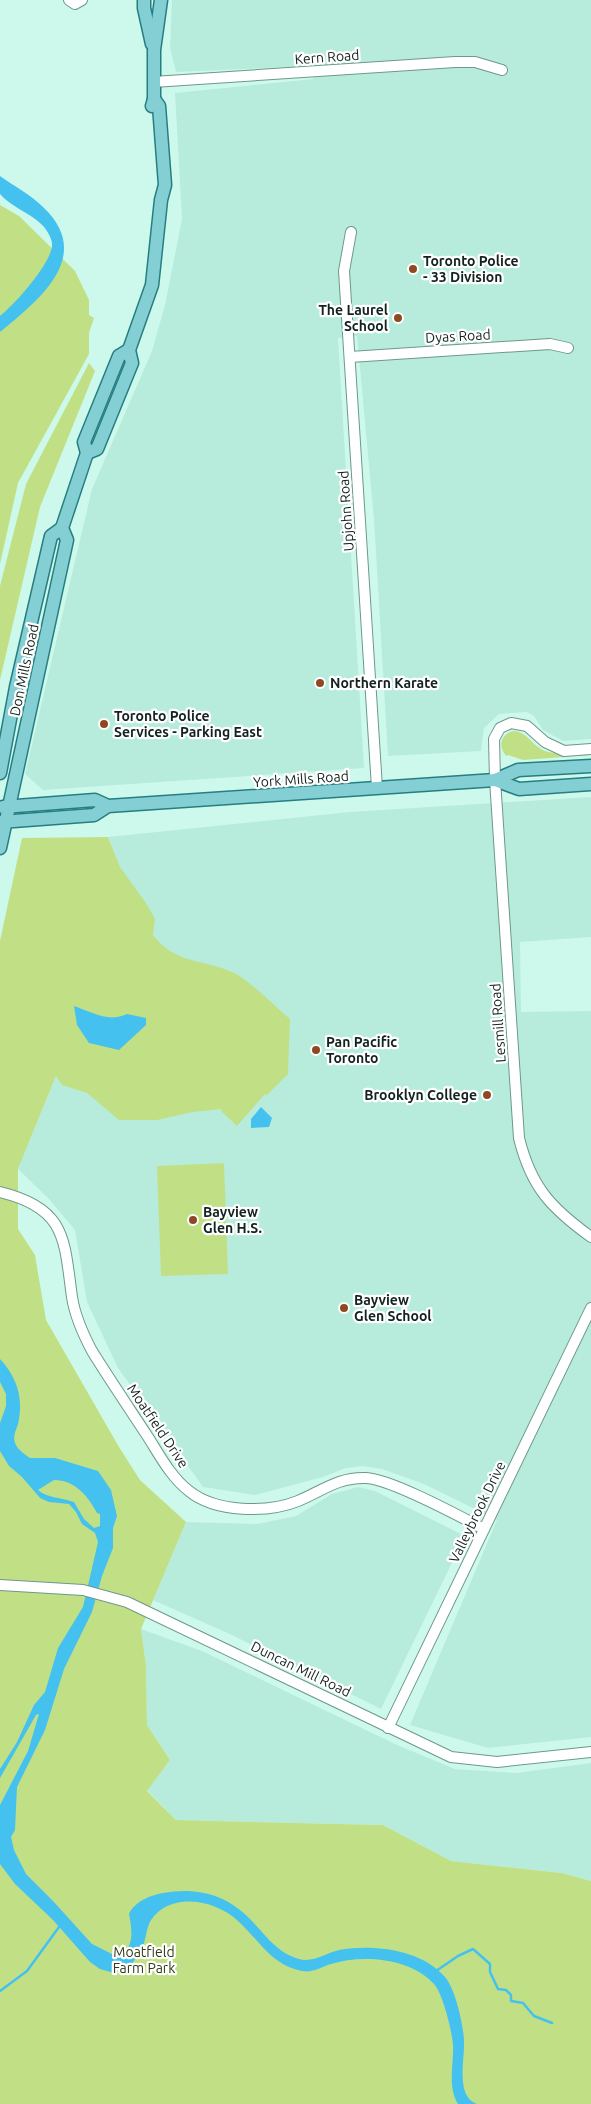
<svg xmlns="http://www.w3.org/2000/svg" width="591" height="2104" font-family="Ubuntu,sans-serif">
  <rect width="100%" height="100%" fill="#cdf9ec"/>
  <g fill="#b7ecdd">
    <path d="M172 0H591V739L563 741 543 730 534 716 527 712 499 714 484 728 481 751 388 756 374 519 357 336 338 338 364 768 43 790 25 774 92 489 152 351 165 305 182 219 175 93 313 79 312 66 176 72 170 48Z"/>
    <path d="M591 797V937L520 942 521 1012 591 1011V1737L488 1748 410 1725 497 1520 424 1484 382 1469 363 1466 346 1468 323 1477 255 1495 203 1487 118 1368 87 1302 75 1230 49 1199 18 1169 56 1076 150 948 108 837 350 812Z"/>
    <path d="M358 1487 375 1491 465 1536 381 1709 232 1635 153 1600 186 1522 257 1524 296 1516 332 1494Z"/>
    <path d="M141 1629 202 1651 395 1744 455 1769 516 1773 591 1763V1881L562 1873 451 1861 383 1825 176 1820 147 1790 170 1760 147 1725 146 1665Z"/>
  </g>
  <g fill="#c1e085">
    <path d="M0 205 19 216 75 271 89 300V315L94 318 89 333V354L18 483 0 564Z"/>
    <path d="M89 363 95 371 40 507 0 680V586L26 484Z"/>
    <path d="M513 731C527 731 532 746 545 751 558 756 584 750 591 755L523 760 508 755 506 756C498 746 500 735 513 731Z"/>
    <path d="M108 837 120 867 146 903 155 919 153 935C175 964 203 959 232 972 247 978 276 1007 290 1019L288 1074 267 1095 265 1094 237 1126 221 1111 222 1109 193 1112 157 1120H119L87 1093 62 1085 56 1076 18 1169V1229L35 1255 46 1320 119 1447 140 1480 186 1522 141 1629 146 1665 147 1725 170 1760 147 1791 176 1820 383 1825 451 1861 562 1873 591 1881V2104H0V941L22 838Z"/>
    <path d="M224 1163 228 1274 161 1276 157 1166Z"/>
  </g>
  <g fill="#44c1ef" fill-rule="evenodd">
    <path d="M0 176C14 186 31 195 43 207 95 256 39 300 0 332V316C15 304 50 265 52 246 53 239 46 228 40 223 28 212 10 206 0 194Z"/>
    <path d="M74 1006C92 1012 109 1023 127 1014L146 1018V1025L119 1050 89 1043 77 1025Z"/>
    <path d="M261 1107 272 1118 269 1127 251 1128V1119Z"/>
    <path d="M0 1359C16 1376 23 1396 19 1419 18 1429 11 1435 16 1445 18 1450 26 1455 30 1458H55L98 1471 111 1490 117 1516 113 1528V1548L102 1576 92 1612 64 1669 45 1730 17 1787 15 1830 11 1837 14 1850 26 1874 53 1901 92 1944 114 1955C136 1953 132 1929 129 1914 134 1902 151 1895 163 1893 196 1887 226 1894 250 1919 266 1935 276 1952 299 1959 313 1963 326 1953 339 1950 373 1944 421 1949 445 1977 455 1988 464 2026 464 2042 465 2059 455 2096 477 2104H458C447 2086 454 2065 453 2045 452 2031 443 1994 434 1984 411 1958 362 1954 331 1964 321 1967 313 1973 302 1971 271 1965 260 1941 238 1921 216 1900 171 1891 151 1920 146 1928 146 1940 142 1949 139 1956 133 1960 130 1968L114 1973 100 1969 90 1962 53 1920 15 1884 0 1864V1805L28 1751 39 1714 36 1715 0 1778V1769L17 1742 34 1705 45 1692 58 1648 83 1607 98 1542 95 1533 82 1524 76 1512 69 1504 49 1502 40 1498 22 1477 9 1466 0 1451V1423L6 1406V1394L0 1382ZM54 1480C75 1480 88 1496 97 1513L100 1514V1526L94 1528 84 1519 74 1502C63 1498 47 1498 38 1490Z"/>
  </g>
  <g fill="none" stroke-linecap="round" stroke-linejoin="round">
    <g stroke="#44c1ef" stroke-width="2.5">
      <path d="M436 1971 458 1956 473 1949 490 1964V1972L498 1989 506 1990 511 1995V2001L523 2003 534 2016 552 2023"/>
      <path d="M0 1991 27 1971 59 1927"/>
    </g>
    <defs>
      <g id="minor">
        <path d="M69 0 75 4 82 0"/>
        <path d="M153 82 455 62H475L502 70"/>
        <path d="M351 232 344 271 377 788"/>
        <path d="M350 357 550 344 568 348"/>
        <path d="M591 749 564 751 545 742 527 726 511 723 500 728 494 739 495 780 519 1138C531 1187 551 1208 591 1237"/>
        <path d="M0 1192C67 1208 64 1240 72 1297 75 1317 83 1334 92 1351 110 1380 129 1408 148 1437 160 1456 171 1477 189 1491 216 1513 268 1513 298 1501 322 1491 338 1477 366 1478 391 1479 459 1516 484 1529"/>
        <path d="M0 1585 83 1590 127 1602 451 1757 497 1762 591 1752"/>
        <path d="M388 1728 591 1308"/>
      </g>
      <g id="major">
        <path d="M144 0V8L152 44"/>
        <path d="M152 106 154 99V50L161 0"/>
        <path d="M87 453 97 449 132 363 129 350 152 285 161 200 165 185 159 106 154 99"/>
        <path d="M0 773 16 687 51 536 62 528"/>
        <path d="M495 780 519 789 591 784"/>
        <path d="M3 807 95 800 108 806"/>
        <path d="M0 822 94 815 108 806 495 780 518 770 591 766"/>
        <path d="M0 848 67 540 62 528 87 453 84 442 119 356 129 350"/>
      </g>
    </defs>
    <use href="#minor" stroke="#6e988c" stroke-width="12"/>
    <use href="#major" stroke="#277e81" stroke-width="15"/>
    <use href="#minor" stroke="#fff" stroke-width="10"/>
    <use href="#major" stroke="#84cfd4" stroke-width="12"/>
  </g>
  <g fill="#8f4922" stroke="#fff" stroke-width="2">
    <circle cx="413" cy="269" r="5"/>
    <circle cx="398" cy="318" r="5"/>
    <circle cx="320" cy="683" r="5"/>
    <circle cx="104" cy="724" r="5"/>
    <circle cx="316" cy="1050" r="5"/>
    <circle cx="487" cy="1095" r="5"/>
    <circle cx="193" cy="1220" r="5"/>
    <circle cx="344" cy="1308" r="5"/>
  </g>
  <g text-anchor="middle" stroke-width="4.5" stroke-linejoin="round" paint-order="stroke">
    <g font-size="14" fill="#12221e" stroke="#fff">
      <text transform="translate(327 57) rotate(-4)" y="5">Kern Road</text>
      <text transform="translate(458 336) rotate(-3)" y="5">Dyas Road</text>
      <text transform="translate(346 511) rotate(-94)" y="5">Upjohn Road</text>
      <text transform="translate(24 670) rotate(-78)" y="5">Don Mills Road</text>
      <text transform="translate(301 779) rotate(-4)" y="5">York Mills Road</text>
      <text transform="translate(498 1023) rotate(-94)" y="5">Lesmill Road</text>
      <text transform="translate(158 1426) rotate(56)" y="5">Moatfield Drive</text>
      <text transform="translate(477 1512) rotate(-64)" y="5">Valleybrook Drive</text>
      <text transform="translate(301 1669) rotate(26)" y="5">Duncan Mill Road</text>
    </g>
    <g font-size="14" font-weight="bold" fill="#12221e" stroke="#fff" text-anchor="start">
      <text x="423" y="266">Toronto Police<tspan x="423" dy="16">- 33 Division</tspan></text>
      <text x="388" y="315" text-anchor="end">The Laurel<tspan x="388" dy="16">School</tspan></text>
      <text x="330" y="688">Northern Karate</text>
      <text x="114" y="721">Toronto Police<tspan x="114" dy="16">Services - Parking East</tspan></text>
      <text x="326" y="1047">Pan Pacific<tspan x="326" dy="16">Toronto</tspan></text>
      <text x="477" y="1100" text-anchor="end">Brooklyn College</text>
      <text x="203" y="1217">Bayview<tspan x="203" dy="16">Glen H.S.</tspan></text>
      <text x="354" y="1305">Bayview<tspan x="354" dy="16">Glen School</tspan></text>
    </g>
    <g font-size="14" fill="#313d16" stroke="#fff">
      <text x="144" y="1957">Moatfield<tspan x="144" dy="16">Farm Park</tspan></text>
    </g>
  </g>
</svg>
